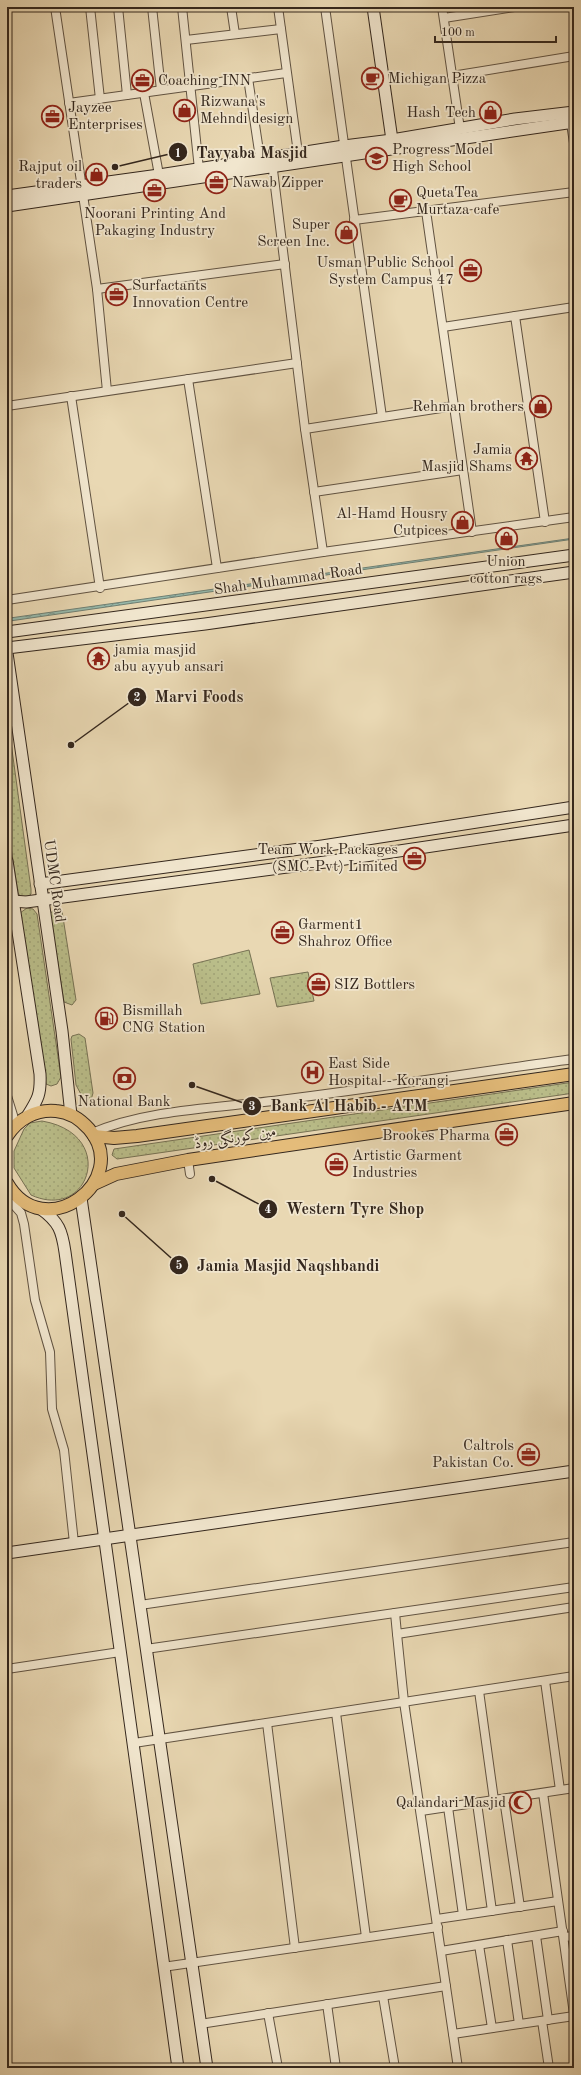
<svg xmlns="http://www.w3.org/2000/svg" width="581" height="2075" font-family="'Old Standard TT',Amiri,serif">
  <defs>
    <pattern id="grass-dots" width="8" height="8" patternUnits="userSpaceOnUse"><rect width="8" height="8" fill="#babe8a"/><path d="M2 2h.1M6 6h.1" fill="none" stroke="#a0a377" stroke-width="1.8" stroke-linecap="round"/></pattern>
    <pattern id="water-waves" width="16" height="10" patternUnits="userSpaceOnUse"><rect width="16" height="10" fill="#97baac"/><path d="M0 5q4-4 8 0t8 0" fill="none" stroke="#7c978b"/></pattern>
  </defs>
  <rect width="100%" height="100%" fill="#e9d8b3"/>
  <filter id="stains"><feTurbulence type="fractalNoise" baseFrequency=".005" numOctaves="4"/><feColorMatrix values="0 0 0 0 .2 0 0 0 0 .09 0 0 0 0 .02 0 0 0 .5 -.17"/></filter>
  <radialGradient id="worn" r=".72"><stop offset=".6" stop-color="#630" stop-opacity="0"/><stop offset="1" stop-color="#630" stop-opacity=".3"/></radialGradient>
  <g fill="url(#grass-dots)" stroke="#777254">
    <path d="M7 713 31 889V894L28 897H21L18 893 7 821Z"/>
    <path d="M27 908 33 909 37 914 61 1077 57 1084 51 1086 46 1084 20 913Z"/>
    <path d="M55 908 62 911 76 1000 72 1005 64 1002 50 914Z"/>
    <path d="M249 950 260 994 201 1004 193 964Z"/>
    <path d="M308 972 314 1001 277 1007 270 978Z"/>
    <path d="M79 1034 85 1038 93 1093 91 1100 83 1098 76 1085 71 1039 72 1036Z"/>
    <path d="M574 1082V1093L117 1159 112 1155 114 1149Z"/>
    <path d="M42 1121C118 1134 90 1222 31 1195L14 1168V1151L24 1129 30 1123Z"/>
  </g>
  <path fill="url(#water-waves)" stroke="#6f7f73" d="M574 538V539L10 621V618Z"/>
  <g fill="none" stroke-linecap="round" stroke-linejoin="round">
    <defs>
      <g id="street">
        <path d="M55 7 97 289 107 391"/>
        <path d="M90 7 100 99"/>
        <path d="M118 7 127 95"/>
        <path d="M152 7 161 90"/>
        <path d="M182 7 199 169"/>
        <path d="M231 7 235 34"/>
        <path d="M278 7 298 153"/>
        <path d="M325 7 382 417"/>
        <path d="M442 7 460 129"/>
        <path d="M444 18 514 7"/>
        <path d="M186 40 281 29"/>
        <path d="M452 76 574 56"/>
        <path d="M248 78 260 158"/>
        <path d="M144 93 159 175"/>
        <path d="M69 103 286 73"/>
        <path d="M570 117 574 143"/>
        <path d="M272 162 305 429 323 552"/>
        <path d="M426 211 472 532"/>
        <path d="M354 220 574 192"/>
        <path d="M97 289 285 264"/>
        <path d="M515 316 545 522"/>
        <path d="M443 327 574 307"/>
        <path d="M188 379 217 568"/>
        <path d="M71 396 100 588"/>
        <path d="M7 406 297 363"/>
        <path d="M305 429 454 406"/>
        <path d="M314 492 463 470"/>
        <path d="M7 600 323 552 574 517"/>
        <path d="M7 1096 16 1125"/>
        <path d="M92 1133C147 1109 220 1108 280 1100 378 1088 476 1072 574 1059"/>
        <path d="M188 1160 190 1174"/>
        <path d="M13 1204 21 1213 24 1224 35 1300 50 1352 52 1409 64 1450 74 1543"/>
        <path d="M140 1605 574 1542"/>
        <path d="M395 1613 397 1634 574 1607"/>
        <path d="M397 1634 404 1702 458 2068"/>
        <path d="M146 1649 574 1587"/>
        <path d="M7 1669 120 1652"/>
        <path d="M545 1681 560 1790"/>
        <path d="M479 1691 494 1800"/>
        <path d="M336 1713 366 1937"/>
        <path d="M267 1723 295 1948"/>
        <path d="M134 1743 574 1676"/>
        <path d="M543 1793 574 2014"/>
        <path d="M504 1799 520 1907"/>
        <path d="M477 1803 492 1911"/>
        <path d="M448 1807 463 1915"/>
        <path d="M421 1811 574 1788"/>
        <path d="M437 1919 558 1901"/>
        <path d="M536 1936 548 2020"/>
        <path d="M564 1937 574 1936"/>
        <path d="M507 1940 519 2024"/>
        <path d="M479 1945 492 2028"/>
        <path d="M441 1951 563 1931"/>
        <path d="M163 1967 438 1927"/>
        <path d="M383 1996 395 2068"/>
        <path d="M327 2004 336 2068"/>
        <path d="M268 2013 278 2068"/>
        <path d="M542 2021 549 2068"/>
        <path d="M200 2024 446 1986"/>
        <path d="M453 2034 574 2016"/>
      </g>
      <g id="secondary">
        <path d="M373 7 393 147"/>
        <path d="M7 196 159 175 344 146 392 140 515 119 574 112"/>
        <path d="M7 206 574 122"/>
        <path d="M7 632 574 555"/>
        <path d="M7 648 205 624 574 572"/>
        <path d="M7 653 62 1031 71 1115"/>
        <path d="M7 861 40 1074C41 1094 38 1099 28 1115"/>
        <path d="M40 884 322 846 574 807"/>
        <path d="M13 901 26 902 325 862 574 825"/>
        <path d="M81 1198 207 2068"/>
        <path d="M41 1209C59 1222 62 1231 65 1252L178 2068"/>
        <path d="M7 1553 574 1471"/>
      </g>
      <g id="primary">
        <path d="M7 1136C18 1119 36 1109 56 1111 69 1112 81 1120 89 1129 133 1180 44 1247 7 1183"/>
        <path d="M94 1136 114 1138 137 1136 574 1074"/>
        <path d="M94 1184 116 1174 188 1160 574 1103"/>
      </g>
    </defs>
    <use href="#street" stroke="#615342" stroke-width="10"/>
    <use href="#secondary" stroke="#34271d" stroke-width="13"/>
    <use href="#primary" stroke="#34271d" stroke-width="14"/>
    <use href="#street" stroke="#f1e6ce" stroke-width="8"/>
    <use href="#secondary" stroke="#f1e6ce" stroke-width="11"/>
    <use href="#primary" stroke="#e4bc7a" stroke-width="12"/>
  </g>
  <defs>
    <symbol id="cafe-ring" viewBox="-11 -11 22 22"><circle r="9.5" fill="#f1e6ce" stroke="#8f2418" stroke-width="1.5"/><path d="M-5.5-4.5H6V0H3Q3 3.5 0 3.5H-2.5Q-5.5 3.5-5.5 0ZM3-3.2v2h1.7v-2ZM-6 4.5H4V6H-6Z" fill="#8f2418"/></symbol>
    <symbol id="office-ring" viewBox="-11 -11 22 22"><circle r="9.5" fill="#f1e6ce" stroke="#8f2418" stroke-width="1.5"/><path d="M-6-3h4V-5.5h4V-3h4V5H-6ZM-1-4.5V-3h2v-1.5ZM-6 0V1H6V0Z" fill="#8f2418"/></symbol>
    <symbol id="shop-ring" viewBox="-11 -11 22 22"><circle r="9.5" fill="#f1e6ce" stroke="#8f2418" stroke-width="1.5"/><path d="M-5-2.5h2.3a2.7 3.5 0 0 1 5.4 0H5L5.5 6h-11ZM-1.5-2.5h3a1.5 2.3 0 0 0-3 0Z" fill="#8f2418"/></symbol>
    <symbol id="school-ring" viewBox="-11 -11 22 22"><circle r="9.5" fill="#f1e6ce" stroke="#8f2418" stroke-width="1.5"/><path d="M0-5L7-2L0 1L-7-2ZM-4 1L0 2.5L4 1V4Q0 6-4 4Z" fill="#8f2418"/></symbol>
    <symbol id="temple-ring" viewBox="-11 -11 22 22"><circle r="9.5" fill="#f1e6ce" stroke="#8f2418" stroke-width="1.5"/><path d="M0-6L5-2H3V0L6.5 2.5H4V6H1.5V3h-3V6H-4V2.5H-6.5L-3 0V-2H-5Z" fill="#8f2418"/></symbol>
    <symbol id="fuel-ring" viewBox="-11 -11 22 22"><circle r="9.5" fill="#f1e6ce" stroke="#8f2418" stroke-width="1.5"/><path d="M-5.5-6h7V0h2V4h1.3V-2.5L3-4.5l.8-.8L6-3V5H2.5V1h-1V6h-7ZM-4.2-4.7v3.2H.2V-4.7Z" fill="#8f2418"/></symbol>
    <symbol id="hospital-ring" viewBox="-11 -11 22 22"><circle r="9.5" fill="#f1e6ce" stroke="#8f2418" stroke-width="1.5"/><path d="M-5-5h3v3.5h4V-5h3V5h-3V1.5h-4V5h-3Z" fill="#8f2418"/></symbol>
    <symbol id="bank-ring" viewBox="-11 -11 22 22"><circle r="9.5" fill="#f1e6ce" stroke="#8f2418" stroke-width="1.5"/><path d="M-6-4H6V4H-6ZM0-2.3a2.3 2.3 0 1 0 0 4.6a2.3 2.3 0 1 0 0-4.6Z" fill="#8f2418"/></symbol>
    <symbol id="mosque-ring" viewBox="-11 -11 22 22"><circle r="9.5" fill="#f1e6ce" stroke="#8f2418" stroke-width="1.5"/><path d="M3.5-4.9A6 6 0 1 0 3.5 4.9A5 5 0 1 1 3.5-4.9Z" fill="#8f2418"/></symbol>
  </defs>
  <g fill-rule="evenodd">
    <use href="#cafe-ring" x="360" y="66" width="25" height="25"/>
    <use href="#office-ring" x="130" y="68" width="25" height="25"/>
    <use href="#shop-ring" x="172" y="98" width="25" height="25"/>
    <use href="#shop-ring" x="478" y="100" width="25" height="25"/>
    <use href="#office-ring" x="40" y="104" width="25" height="25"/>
    <use href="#school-ring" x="364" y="146" width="25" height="25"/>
    <use href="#shop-ring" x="84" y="162" width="25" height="25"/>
    <use href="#office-ring" x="204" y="170" width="25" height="25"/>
    <use href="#office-ring" x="142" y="178" width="25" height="25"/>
    <use href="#cafe-ring" x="388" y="188" width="25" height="25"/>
    <use href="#shop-ring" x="334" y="220" width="25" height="25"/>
    <use href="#office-ring" x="458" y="258" width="25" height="25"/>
    <use href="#office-ring" x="104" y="282" width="25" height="25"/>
    <use href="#shop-ring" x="528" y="394" width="25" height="25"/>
    <use href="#temple-ring" x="514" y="446" width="25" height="25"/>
    <use href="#shop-ring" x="450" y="510" width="25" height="25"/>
    <use href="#shop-ring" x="494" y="526" width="25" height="25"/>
    <use href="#temple-ring" x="86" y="646" width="25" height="25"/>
    <use href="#office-ring" x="402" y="846" width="25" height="25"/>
    <use href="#office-ring" x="270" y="920" width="25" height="25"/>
    <use href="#office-ring" x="306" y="972" width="25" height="25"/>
    <use href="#fuel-ring" x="94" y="1006" width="25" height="25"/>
    <use href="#hospital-ring" x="300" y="1060" width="25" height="25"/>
    <use href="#bank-ring" x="112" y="1066" width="25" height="25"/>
    <use href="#office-ring" x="494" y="1122" width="25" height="25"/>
    <use href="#office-ring" x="324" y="1152" width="25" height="25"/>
    <use href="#office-ring" x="516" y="1442" width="25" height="25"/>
    <use href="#mosque-ring" x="508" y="1790" width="25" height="25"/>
  </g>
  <g text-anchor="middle" stroke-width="3.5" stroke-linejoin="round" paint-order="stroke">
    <g font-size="15" fill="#34271d" stroke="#f1e6ce" text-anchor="start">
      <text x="388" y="83">Michigan Pizza</text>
      <text x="158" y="85">Coaching INN</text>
      <text x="200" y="106">Rizwana's<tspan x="200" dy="17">Mehndi design</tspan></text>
      <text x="68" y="112">Jayzee<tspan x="68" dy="17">Enterprises</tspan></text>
      <text x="476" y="117" text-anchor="end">Hash Tech</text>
      <text x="392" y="154">Progress Model<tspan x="392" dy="17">High School</tspan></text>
      <text x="82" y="171" text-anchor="end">Rajput oil<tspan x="82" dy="17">traders</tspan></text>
      <text x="232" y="187">Nawab Zipper</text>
      <text x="416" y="197">QuetaTea<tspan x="416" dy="17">Murtaza cafe</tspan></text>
      <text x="155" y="218" text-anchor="middle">Noorani Printing And<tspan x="155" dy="17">Pakaging Industry</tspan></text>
      <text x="330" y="229" text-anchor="end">Super<tspan x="330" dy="17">Screen Inc.</tspan></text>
      <text x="454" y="267" text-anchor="end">Usman Public School<tspan x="454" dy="17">System Campus 47</tspan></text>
      <text x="132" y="290">Surfactants<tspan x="132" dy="17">Innovation Centre</tspan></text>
      <text x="524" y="411" text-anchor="end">Rehman brothers</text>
      <text x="512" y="454" text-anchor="end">Jamia<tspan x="512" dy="17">Masjid Shams</tspan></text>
      <text x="448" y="518" text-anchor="end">Al-Hamd Housry<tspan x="448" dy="17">Cutpices</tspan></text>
      <text x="506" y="566" text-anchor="middle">Union<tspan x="506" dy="17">cotton rags</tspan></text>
      <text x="114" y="654">jamia masjid<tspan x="114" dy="17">abu ayyub ansari</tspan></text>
      <text x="398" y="854" text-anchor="end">Team Work Packages<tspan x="398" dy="17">(SMC-Pvt) Limited</tspan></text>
      <text x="298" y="929">Garment1<tspan x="298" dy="17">Shahroz Office</tspan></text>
      <text x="334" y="989">SIZ Bottlers</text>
      <text x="122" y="1015">Bismillah<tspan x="122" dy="17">CNG Station</tspan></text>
      <text x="328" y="1068">East Side<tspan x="328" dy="17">Hospital - Korangi</tspan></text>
      <text x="124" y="1106" text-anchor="middle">National Bank</text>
      <text x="490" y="1140" text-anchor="end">Brookes Pharma</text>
      <text x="352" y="1160">Artistic Garment<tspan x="352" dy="17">Industries</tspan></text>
      <text x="514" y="1450" text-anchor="end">Caltrols<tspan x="514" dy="17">Pakistan Co.</tspan></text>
      <text x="506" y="1807" text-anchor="end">Qalandari Masjid</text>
    </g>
    <g font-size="15" fill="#34271d" stroke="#f1e6ce">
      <text transform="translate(288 579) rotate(-8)" y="5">Shah Muhammad Road</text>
      <text transform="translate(55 881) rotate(82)" y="5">UDMC Road</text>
      <text transform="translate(235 1137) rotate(-9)" y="5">مین کورنگی روڈ</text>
    </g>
  </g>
  <path fill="none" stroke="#34271d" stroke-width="1.5" d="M115 167L178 152M71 745L137 697M192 1085L252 1106M212 1179L268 1209M122 1214L179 1265"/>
  <g fill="#34271d" stroke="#f1e6ce" stroke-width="1.5">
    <circle cx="115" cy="167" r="4"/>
    <circle cx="71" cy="745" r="4"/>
    <circle cx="192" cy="1085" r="4"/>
    <circle cx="212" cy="1179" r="4"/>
    <circle cx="122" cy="1214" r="4"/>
    <circle cx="178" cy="152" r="10"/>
    <circle cx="137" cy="697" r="10"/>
    <circle cx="252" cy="1106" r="10"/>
    <circle cx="268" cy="1209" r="10"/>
    <circle cx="179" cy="1265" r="10"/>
  </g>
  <g font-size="12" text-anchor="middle" font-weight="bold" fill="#fff">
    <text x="178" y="157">1</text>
    <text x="137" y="701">2</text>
    <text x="252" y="1110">3</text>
    <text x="268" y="1213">4</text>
    <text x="179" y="1269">5</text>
  </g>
  <g font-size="16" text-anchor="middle" font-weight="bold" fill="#34271d" stroke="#f1e6ce" stroke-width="3.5" stroke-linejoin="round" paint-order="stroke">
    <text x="252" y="158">Tayyaba Masjid</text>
    <text x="199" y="702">Marvi Foods</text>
    <text x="349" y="1111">Bank Al Habib - ATM</text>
    <text x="355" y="1214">Western Tyre Shop</text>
    <text x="288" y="1271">Jamia Masjid Naqshbandi</text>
  </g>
  <rect width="581" height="2075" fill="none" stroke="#e9d8b3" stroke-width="24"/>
  <rect x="8" y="8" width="565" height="2059" fill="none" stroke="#34271d" stroke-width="2"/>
  <rect x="12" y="12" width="557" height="2051" fill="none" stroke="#34271d"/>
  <path d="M435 36v6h121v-6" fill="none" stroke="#34271d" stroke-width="2"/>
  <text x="441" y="36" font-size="12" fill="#34271d" stroke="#f1e6ce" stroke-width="3" paint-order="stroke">100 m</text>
  <rect width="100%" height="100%" filter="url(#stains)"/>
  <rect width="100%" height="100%" fill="url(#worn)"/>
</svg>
